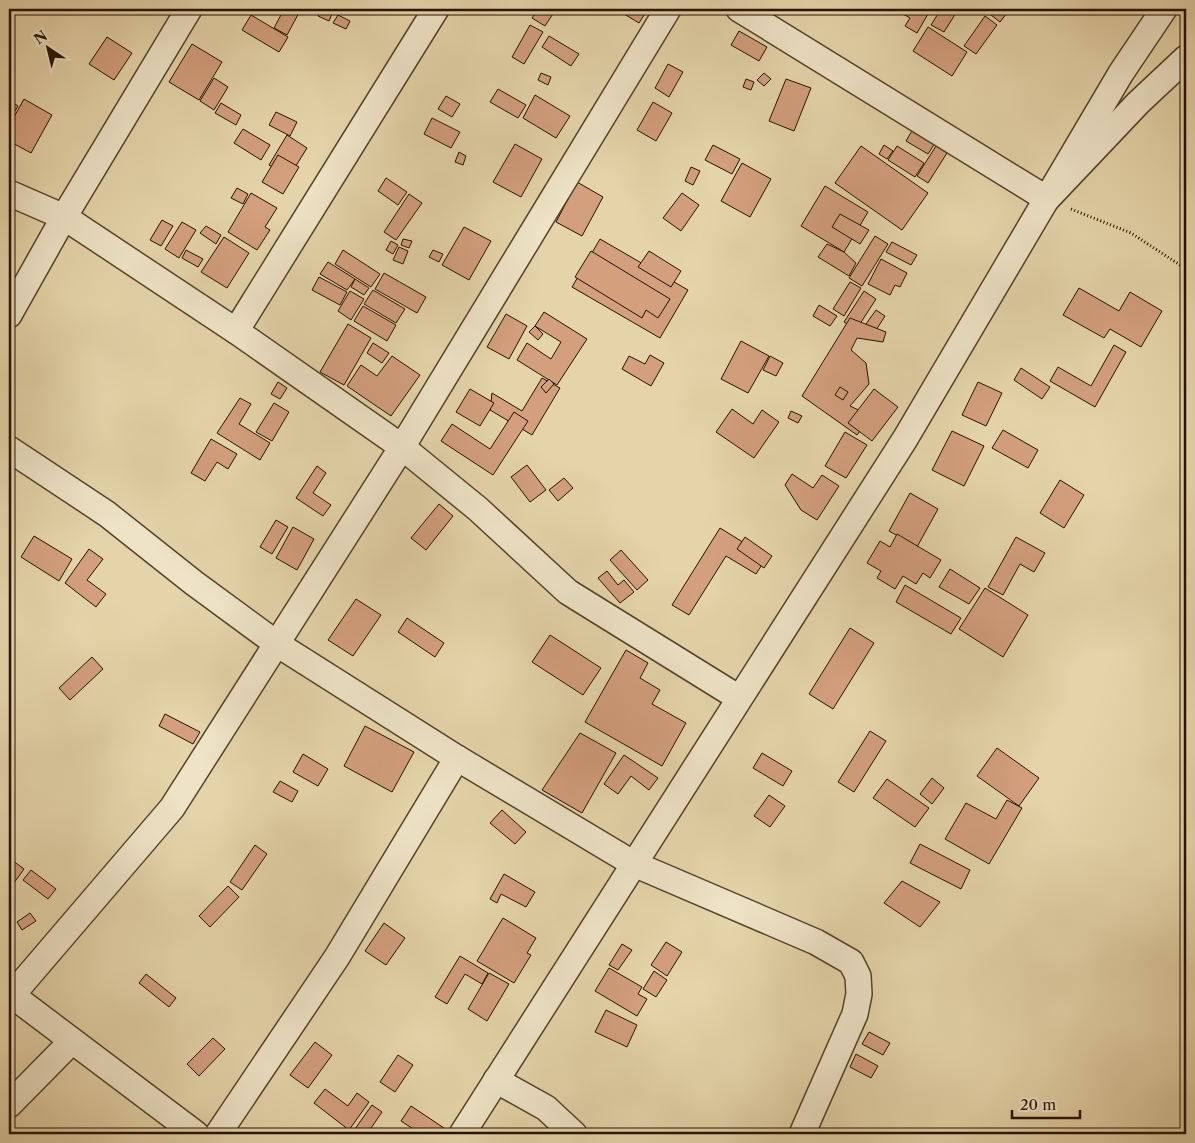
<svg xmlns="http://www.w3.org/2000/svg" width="1195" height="1143" font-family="'Libre Caslon Text',serif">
  <rect width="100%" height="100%" fill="#e5d4a9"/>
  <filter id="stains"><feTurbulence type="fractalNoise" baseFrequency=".004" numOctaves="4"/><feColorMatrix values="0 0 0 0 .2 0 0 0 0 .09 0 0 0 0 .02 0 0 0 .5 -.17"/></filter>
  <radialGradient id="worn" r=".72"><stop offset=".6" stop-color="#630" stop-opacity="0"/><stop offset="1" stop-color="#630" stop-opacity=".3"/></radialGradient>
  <g fill="#d39f7d" stroke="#251200">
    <path d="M274 9H301L287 35 274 28 282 13Z"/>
    <path d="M322 9 332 14 329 21 318 16Z"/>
    <path d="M538 9H556L545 26 532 18Z"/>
    <path d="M616 9H648L639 23Z"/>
    <path d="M876 9H891L887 15Z"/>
    <path d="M894 9H919L928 14 917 33 905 26 910 18Z"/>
    <path d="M941 9H948L956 13 944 32 931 25Z"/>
    <path d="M989 9H1010L1000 22 987 12Z"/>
    <path d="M251 15 288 37 279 52 242 30Z"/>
    <path d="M338 15 350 21 346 29 333 23Z"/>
    <path d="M985 16 997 25 976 54 964 46Z"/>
    <path d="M530 25 543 32 524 64 512 57Z"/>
    <path d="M928 27 967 52 952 76 913 51Z"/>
    <path d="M739 31 767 47 759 61 731 45Z"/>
    <path d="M549 36 579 54 571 66 542 47Z"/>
    <path d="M107 37 132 53 114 80 89 64Z"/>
    <path d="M192 44 222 62 199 100 169 82Z"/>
    <path d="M668 64 683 72 669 97 655 88Z"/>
    <path d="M541 73 551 77 548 85 538 80Z"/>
    <path d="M764 73 771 79 764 86 757 80Z"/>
    <path d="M214 78 228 87 214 110 200 101Z"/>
    <path d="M746 79 754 82 751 90 743 87Z"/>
    <path d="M786 79 811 88 794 131 769 121Z"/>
    <path d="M498 89 526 105 518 118 490 102Z"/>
    <path d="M535 95 570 116 556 138 523 118Z"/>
    <path d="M446 96 460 104 452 117 438 109Z"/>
    <path d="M24 99 52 115 31 153 9 141V126Z"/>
    <path d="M9 100 18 106 9 121Z"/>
    <path d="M653 102 672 113 656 141 637 130Z"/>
    <path d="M221 103 241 115 236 125 215 113Z"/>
    <path d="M276 112 297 122 290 136 269 125Z"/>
    <path d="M432 118 460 132 451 148 424 134Z"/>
    <path d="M243 129 270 145 261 160 234 143Z"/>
    <path d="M913 129 935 143 928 154 906 141Z"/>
    <path d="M287 135 307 148 289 177 269 165Z"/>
    <path d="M515 144 542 159 521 197 493 182Z"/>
    <path d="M713 145 740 159 732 174 705 160Z"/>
    <path d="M884 145 893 151 887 159 879 154Z"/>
    <path d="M861 146 928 193 902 230 835 183Z"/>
    <path d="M897 146 924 163 915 177 888 160Z"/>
    <path d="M936 146 947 153 928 183 917 176Z"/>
    <path d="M459 152 466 156 463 165 455 162Z"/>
    <path d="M278 155 299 167 283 194 262 182Z"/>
    <path d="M742 163 771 179 750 217 721 201Z"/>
    <path d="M691 167 700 171 693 185 685 181Z"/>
    <path d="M386 178 407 192 398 205 378 191Z"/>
    <path d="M577 182 603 197 582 236 556 222Z"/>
    <path d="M825 186 868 212 844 252 801 226Z"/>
    <path d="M237 188 248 194 243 204 231 198Z"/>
    <path d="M251 193 277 208 265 227 270 230 257 250 228 232Z"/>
    <path d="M682 193 699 205 681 231 663 218Z"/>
    <path d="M409 194 422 203 396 240 384 232Z"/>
    <path d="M840 214 869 230 860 244 832 227Z"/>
    <path d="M162 220 173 226 161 246 150 240Z"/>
    <path d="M182 222 196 230 179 258 165 249Z"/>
    <path d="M206 226 221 235 216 244 200 233Z"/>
    <path d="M464 227 491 241 469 280 442 265Z"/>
    <path d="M875 236 888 244 862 286 849 278Z"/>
    <path d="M224 237 249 253 227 288 201 272Z"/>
    <path d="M403 239 412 241 409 248 401 245Z"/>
    <path d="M600 239 688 290 660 338 572 287Z"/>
    <path d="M391 241 398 245 393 254 386 250Z"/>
    <path d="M892 242 917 255 911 265 886 252Z"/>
    <path d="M827 244 844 252 856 263 849 276 818 257Z"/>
    <path d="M399 247 408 251 403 264 393 260Z"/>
    <path d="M186 250 203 259 198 267 182 258Z"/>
    <path d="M343 250 380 274 371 287 335 264Z"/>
    <path d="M433 250 443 254 439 262 429 257Z"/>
    <path d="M591 251 670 299 658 318 646 310 642 318 575 277Z"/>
    <path d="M649 251 681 271 671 287 638 267Z"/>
    <path d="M881 259 907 273 900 287 895 285 890 295 868 284Z"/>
    <path d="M328 262 355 279 347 290 320 274Z"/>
    <path d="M384 273 426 297 417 313 375 289Z"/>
    <path d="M319 277 347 292 340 305 312 290Z"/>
    <path d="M355 279 369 288 364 295 351 287Z"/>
    <path d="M850 282 861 288 844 316 833 309Z"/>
    <path d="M1079 288 1119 311 1130 292 1162 311 1141 347 1110 329 1104 338 1063 315Z"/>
    <path d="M373 290 405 309 396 323 364 304Z"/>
    <path d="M350 291 364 299 351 320 338 311Z"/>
    <path d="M864 291 876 299 856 330 844 322Z"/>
    <path d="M819 305 837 316 830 326 813 316Z"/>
    <path d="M363 306 396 325 387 341 354 321Z"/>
    <path d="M876 310 885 316 871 338 861 331Z"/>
    <path d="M544 312 587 339 557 385 517 360 527 343 551 359 561 342 535 326Z"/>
    <path d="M506 314 527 326 509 359 487 347Z"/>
    <path d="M850 318 886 332 883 342 857 338 851 350 866 363 869 384 850 406 871 416 857 435 802 396Z"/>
    <path d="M348 324 371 338 344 385 320 372Z"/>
    <path d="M535 326 543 334 538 340 529 332Z"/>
    <path d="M741 341 769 356 748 393 721 379Z"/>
    <path d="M373 343 389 353 382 363 367 353Z"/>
    <path d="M1114 345 1126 352 1095 407 1050 381 1058 367 1091 386Z"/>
    <path d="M650 355 664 363 651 386 622 369 629 356 645 364Z"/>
    <path d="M392 356 420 375 391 416 347 386 361 365 377 376Z"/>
    <path d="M770 356 783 363 776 376 763 370Z"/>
    <path d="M1021 368 1050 387 1042 399 1014 380Z"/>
    <path d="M542 378 560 388 532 435 490 410 492 393 522 411Z"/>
    <path d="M549 379 554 384 546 393 541 387Z"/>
    <path d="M278 382 287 388 280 399 271 394Z"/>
    <path d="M978 382 1002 393 986 426 962 415Z"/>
    <path d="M840 387 848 392 843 400 835 395Z"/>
    <path d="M470 389 494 403 480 426 456 412Z"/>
    <path d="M874 389 898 407 872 441 848 423Z"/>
    <path d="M240 398 251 404 239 424 270 443 260 460 217 433Z"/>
    <path d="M274 403 289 412 272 441 256 432Z"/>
    <path d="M732 409 753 424 762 410 779 422 754 458 716 432Z"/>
    <path d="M791 411 802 416 798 423 788 418Z"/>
    <path d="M514 412 528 421 493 475 441 441 452 424 490 449Z"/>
    <path d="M1003 430 1038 450 1028 468 992 448Z"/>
    <path d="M952 431 984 446 964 486 932 470Z"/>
    <path d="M845 432 867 445 846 478 825 466Z"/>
    <path d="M211 439 237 454 228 469 217 462 205 481 191 473Z"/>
    <path d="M527 465 546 490 530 502 511 477Z"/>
    <path d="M317 466 326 473 313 493 331 505 323 516 296 498Z"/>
    <path d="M792 474 813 488 822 475 839 486 817 520 801 510 785 485Z"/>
    <path d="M564 478 573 488 558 501 549 490Z"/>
    <path d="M1060 480 1084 495 1064 528 1040 513Z"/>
    <path d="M910 493 938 509 917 547 889 531Z"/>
    <path d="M439 504 453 516 426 550 411 538Z"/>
    <path d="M276 520 288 527 272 554 260 547Z"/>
    <path d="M293 527 314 539 297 570 276 558Z"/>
    <path d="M720 528 767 557 756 574 726 556 689 615 672 605Z"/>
    <path d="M897 534 941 560 930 578 923 573 916 584 903 576 895 589 877 578 881 571 867 563 880 541 890 547Z"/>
    <path d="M34 536 72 559 59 581 21 557Z"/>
    <path d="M745 537 772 556 764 568 737 549Z"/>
    <path d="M1016 537 1045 553 1034 572 1020 564 1003 595 988 587Z"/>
    <path d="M89 549 103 559 87 580 106 594 96 607 65 583Z"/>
    <path d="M621 550 648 580 637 590 610 560Z"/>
    <path d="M950 569 980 588 969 604 939 587Z"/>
    <path d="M607 571 618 585 624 580 634 592 620 603 598 578Z"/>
    <path d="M905 585 961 618 951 634 896 602Z"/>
    <path d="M985 588 1028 615 1003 657 959 629Z"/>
    <path d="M356 599 381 615 353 656 328 640Z"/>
    <path d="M407 618 444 643 435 657 398 632Z"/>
    <path d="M850 628 874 643 833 709 809 694Z"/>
    <path d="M550 635 601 668 583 695 532 662Z"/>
    <path d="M626 650 648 663 640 678 660 690 652 704 686 723 662 766 585 722Z"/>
    <path d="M92 657 103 669 70 700 59 688Z"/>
    <path d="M165 714 200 732 193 744 159 726Z"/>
    <path d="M365 726 414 752 392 792 344 766Z"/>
    <path d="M870 731 886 741 854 792 838 782Z"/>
    <path d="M580 733 616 753 582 813 542 790Z"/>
    <path d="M997 748 1039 778 1019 806 977 776Z"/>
    <path d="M762 753 792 771 783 786 753 768Z"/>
    <path d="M303 754 328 769 318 786 293 772Z"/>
    <path d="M624 755 658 778 649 790 631 776 618 794 604 784Z"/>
    <path d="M932 778 944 788 932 804 920 794Z"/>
    <path d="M887 779 929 808 915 827 873 798Z"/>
    <path d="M280 781 298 791 292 802 273 792Z"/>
    <path d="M769 795 785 806 770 827 754 816Z"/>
    <path d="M1007 800 1022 808 989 864 945 839 966 803 996 819Z"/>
    <path d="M502 810 526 832 515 844 490 823Z"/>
    <path d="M920 844 970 870 961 889 910 863Z"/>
    <path d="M255 845 267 854 242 890 230 882Z"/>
    <path d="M12 860 24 869 11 887 9 885V864Z"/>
    <path d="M31 870 56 889 48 899 23 880Z"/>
    <path d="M504 874 535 892 526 907 501 894 497 903 490 899Z"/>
    <path d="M902 881 940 902 920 927 884 903Z"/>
    <path d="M228 886 239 897 210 927 199 916Z"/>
    <path d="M30 913 36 921 22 930 17 922Z"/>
    <path d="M503 918 536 938 527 953 531 955 514 983 477 961Z"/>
    <path d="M384 923 405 938 386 965 365 951Z"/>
    <path d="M666 942 682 952 667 976 651 965Z"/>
    <path d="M622 944 632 950 618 970 609 965Z"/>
    <path d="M460 956 488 973 482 984 465 974 447 1004 435 997Z"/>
    <path d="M609 968 642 987 638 994 647 999 637 1016 595 991Z"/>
    <path d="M654 971 667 980 656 997 643 989Z"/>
    <path d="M489 973 509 984 487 1021 468 1009Z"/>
    <path d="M146 974 176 998 169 1007 139 983Z"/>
    <path d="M606 1010 637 1025 627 1047 595 1032Z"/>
    <path d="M869 1032 890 1043 883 1055 862 1044Z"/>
    <path d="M213 1038 225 1049 199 1076 187 1064Z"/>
    <path d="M315 1042 332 1055 308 1088 290 1075Z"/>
    <path d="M856 1054 878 1066 871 1078 850 1067Z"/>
    <path d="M398 1055 413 1065 395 1092 380 1082Z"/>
    <path d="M325 1089 348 1106 357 1093 369 1102 349 1130 314 1103Z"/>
    <path d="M372 1105 382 1112 367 1134H361L355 1129Z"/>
    <path d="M411 1106 444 1128 440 1134H421L401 1121Z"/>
  </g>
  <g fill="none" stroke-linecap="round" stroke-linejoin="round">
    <defs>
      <g id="minor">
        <path d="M739 9 1047 199 1138 103 1186 58"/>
        <path d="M9 193 64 217 236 331 402 447 478 509 568 592 739 698"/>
        <path d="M9 315 64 217 189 9"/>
        <path d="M236 331 436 9"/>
        <path d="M9 449 107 514 194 583 277 644 457 758 337 957 218 1134"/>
        <path d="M457 758 634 864 816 942 851 962 858 976 859 994 855 1014 802 1134"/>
        <path d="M9 993 196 1134"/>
        <path d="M12 995 172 808 402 447 668 9"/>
        <path d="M496 1080 546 1108 574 1134"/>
        <path d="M9 1105 72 1041"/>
        <path d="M462 1134 905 439 1121 73 1164 9"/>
      </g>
    </defs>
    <use href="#minor" stroke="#55422a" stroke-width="28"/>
    <path stroke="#251200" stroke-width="3" stroke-dasharray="1 2.5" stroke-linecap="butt" d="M1071 209 1131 233 1186 269"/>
    <use href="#minor" stroke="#eee3c7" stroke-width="25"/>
  </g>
  <rect width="1195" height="1143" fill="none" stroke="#e5d4a9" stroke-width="30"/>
  <rect x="10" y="10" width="1175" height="1123" fill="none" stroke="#251200" stroke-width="2.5"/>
  <rect x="15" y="15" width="1165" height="1113" fill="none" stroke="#251200"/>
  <g transform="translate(48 48) rotate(325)" stroke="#eee3c7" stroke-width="4" paint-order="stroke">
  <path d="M0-4L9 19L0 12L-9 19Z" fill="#251200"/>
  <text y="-8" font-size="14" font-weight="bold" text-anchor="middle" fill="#251200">N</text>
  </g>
  <path d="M1012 1110v8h68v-8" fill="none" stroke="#251200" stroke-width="2.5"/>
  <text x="1020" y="1110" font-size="15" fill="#251200" stroke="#eee3c7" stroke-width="4" paint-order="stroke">20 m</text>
  <rect width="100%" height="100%" filter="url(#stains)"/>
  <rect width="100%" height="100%" fill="url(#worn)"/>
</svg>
